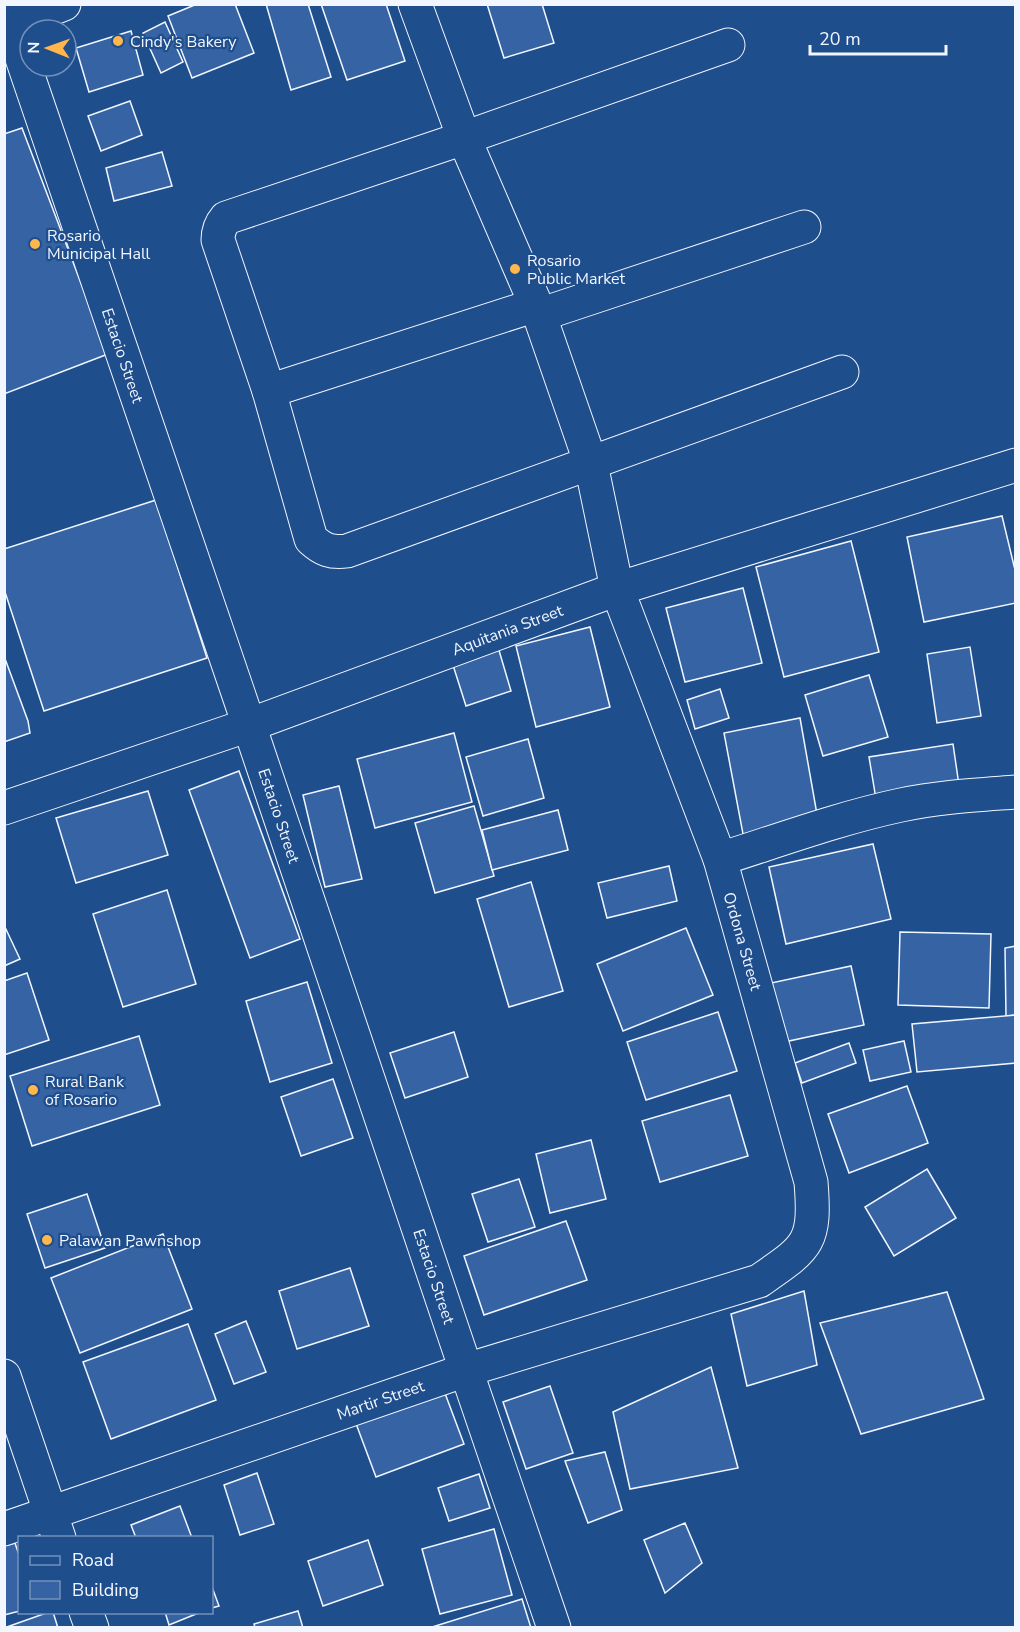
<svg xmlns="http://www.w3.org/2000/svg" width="1020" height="1632" font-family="'Nunito Sans',sans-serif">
  <rect width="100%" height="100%" fill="#1f4e8c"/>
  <g fill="#3563a3" stroke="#f2f6ff" stroke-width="1.5">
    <path d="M197 4H235L254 53 192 78 168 16Z"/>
    <path d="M266 4H308L331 77 291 90Z"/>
    <path d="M321 4H386L405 61 347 80Z"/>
    <path d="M487 4H542L554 43 504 58Z"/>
    <path d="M165 22 183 62 161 73 143 33Z"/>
    <path d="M131 31 143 75 89 92 76 48Z"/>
    <path d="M130 101 142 135 101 151 88 116Z"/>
    <path d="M22 128 108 354 4 394V134Z"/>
    <path d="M162 152 172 186 114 201 106 168Z"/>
    <path d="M156 500 207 658 44 711 4 589V549Z"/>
    <path d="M1002 516 1016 574V603L924 622 907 537Z"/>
    <path d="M851 541 879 652 784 677 756 567Z"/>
    <path d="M743 588 762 663 685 682 666 608Z"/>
    <path d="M590 627 610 707 536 727 516 646Z"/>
    <path d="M498 647 511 691 466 706 452 662Z"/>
    <path d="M970 647 981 716 937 723 927 654Z"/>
    <path d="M4 656 28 721 30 733 4 742Z"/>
    <path d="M869 675 888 737 823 756 805 695Z"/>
    <path d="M720 689 729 718 695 729 687 700Z"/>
    <path d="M800 718 818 820 743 834 724 733Z"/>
    <path d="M454 733 472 802 375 828 357 759Z"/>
    <path d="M528 739 544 798 483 816 466 757Z"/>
    <path d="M953 744 960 792 877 805 869 757Z"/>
    <path d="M239 771 300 939 250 958 189 790Z"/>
    <path d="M339 786 362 879 325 887 303 795Z"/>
    <path d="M148 791 168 855 76 883 56 818Z"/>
    <path d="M474 806 494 876 435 893 415 823Z"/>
    <path d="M558 810 568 850 492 870 482 830Z"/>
    <path d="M873 844 891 919 786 944 769 867Z"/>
    <path d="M669 866 677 901 607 918 598 883Z"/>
    <path d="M531 882 563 991 509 1007 477 899Z"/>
    <path d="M167 890 196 984 123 1007 93 914Z"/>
    <path d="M4 925 20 959 4 966Z"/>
    <path d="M686 928 713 995 623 1031 597 964Z"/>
    <path d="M900 932 991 934 989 1008 898 1005Z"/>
    <path d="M1016 946V1015L1006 1016 1005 948Z"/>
    <path d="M851 966 864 1025 784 1042 771 983Z"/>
    <path d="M27 973 49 1040 4 1055V981Z"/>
    <path d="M307 982 332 1063 270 1082 246 1001Z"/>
    <path d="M718 1012 737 1071 646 1100 627 1042Z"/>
    <path d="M1016 1015V1063L917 1072 912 1024Z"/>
    <path d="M454 1032 468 1077 405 1098 390 1053Z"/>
    <path d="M139 1036 160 1105 32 1146 10 1076Z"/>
    <path d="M904 1041 911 1072 870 1081 863 1050Z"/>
    <path d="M849 1043 856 1063 802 1083 795 1063Z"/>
    <path d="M333 1079 353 1138 301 1156 281 1097Z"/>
    <path d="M907 1086 928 1143 849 1173 828 1114Z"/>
    <path d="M730 1095 748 1156 660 1182 642 1121Z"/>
    <path d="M591 1140 606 1199 550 1213 536 1154Z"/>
    <path d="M927 1169 956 1218 894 1256 865 1207Z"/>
    <path d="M519 1179 535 1227 488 1242 472 1194Z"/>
    <path d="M87 1194 105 1248 45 1268 27 1214Z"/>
    <path d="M566 1221 587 1280 484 1315 464 1256Z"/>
    <path d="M163 1234 192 1309 80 1353 51 1278Z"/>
    <path d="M350 1268 369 1326 297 1349 279 1291Z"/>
    <path d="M804 1291 817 1365 747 1386 731 1314Z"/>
    <path d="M947 1292 984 1399 861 1434 820 1323Z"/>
    <path d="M246 1321 266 1372 234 1384 215 1334Z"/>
    <path d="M188 1324 216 1400 111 1439 83 1362Z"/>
    <path d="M711 1367 738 1468 630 1489 613 1412Z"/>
    <path d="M550 1386 573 1453 526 1469 503 1402Z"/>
    <path d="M443 1388 464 1444 376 1477 355 1421Z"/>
    <path d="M605 1452 622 1510 588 1523 565 1461Z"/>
    <path d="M257 1473 274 1524 240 1535 224 1485Z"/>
    <path d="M479 1474 490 1508 449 1521 438 1488Z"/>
    <path d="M180 1506 192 1538H136L131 1525Z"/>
    <path d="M685 1523 702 1563 665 1593 644 1540Z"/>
    <path d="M494 1529 512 1595 440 1614 422 1549Z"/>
    <path d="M368 1540 383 1585 323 1606 308 1561Z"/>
    <path d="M15 1543 20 1558V1611L4 1615V1546Z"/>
    <path d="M212 1587 219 1606 212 1608Z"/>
    <path d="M522 1599 531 1628H429Z"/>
    <path d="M298 1611 303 1628H255L254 1624Z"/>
    <path d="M49 1612H53L58 1628H4Z"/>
    <path d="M165 1612H201L169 1625Z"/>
  </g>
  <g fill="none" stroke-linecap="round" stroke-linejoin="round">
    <defs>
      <g id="minor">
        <path id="s1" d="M11 26 249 725 466 1370 554 1628"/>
        <path d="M728 45 464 138 226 218C220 225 218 231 218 240L269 391 311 539C323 550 331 553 347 551L842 372"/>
        <path d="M539 315 804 227"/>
        <path d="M269 391 536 305"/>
        <path id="s2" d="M4 808 249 725 617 589 1016 465"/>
        <path d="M720 859C780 840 840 818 901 805 939 797 977 795 1016 792"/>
        <path id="s3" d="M4 1529 466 1370 759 1281C808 1247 816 1244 811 1182L720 859 617 589 591 464 536 305 464 138 415 4"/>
      </g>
      <path id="major" d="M4 5 11 26"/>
      <g id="highway">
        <path d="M4 28 64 4"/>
        <path d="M4 1376 59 1538"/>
        <path d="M86 1612 92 1628"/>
      </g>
    </defs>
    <use href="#minor" stroke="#f2f6ff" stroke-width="35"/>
    <use href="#major" stroke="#f2f6ff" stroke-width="35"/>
    <use href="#highway" stroke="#f2f6ff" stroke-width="35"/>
    <use href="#minor" stroke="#1f4e8c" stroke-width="33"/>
    <use href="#major" stroke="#1f4e8c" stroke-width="33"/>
    <use href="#highway" stroke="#1f4e8c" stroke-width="33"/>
  </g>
  <g fill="#ffb74d" stroke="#1f4e8c" stroke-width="2">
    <circle cx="118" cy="41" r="6"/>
    <circle cx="35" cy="244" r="6"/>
    <circle cx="515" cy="269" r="6"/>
    <circle cx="33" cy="1090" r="6"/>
    <circle cx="47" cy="1240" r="6"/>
  </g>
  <g text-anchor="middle" stroke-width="4.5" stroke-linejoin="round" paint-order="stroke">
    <g font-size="16" fill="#f2f6ff" stroke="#1f4e8c" text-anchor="start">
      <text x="130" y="47">Cindy's Bakery</text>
      <text x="47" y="241">Rosario<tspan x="47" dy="18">Municipal Hall</tspan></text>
      <text x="527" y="266">Rosario<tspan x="527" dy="18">Public Market</tspan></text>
      <text x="45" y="1087">Rural Bank<tspan x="45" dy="18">of Rosario</tspan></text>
      <text x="59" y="1246">Palawan Pawnshop</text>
    </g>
    <g font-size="16" fill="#f2f6ff" stroke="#1f4e8c">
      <text dy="6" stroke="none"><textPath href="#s1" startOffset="348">Estacio Street</textPath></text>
      <text dy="6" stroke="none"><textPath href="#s2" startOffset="534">Aquitania Street</textPath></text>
      <text dy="6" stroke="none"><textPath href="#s1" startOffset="834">Estacio Street</textPath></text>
      <text transform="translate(743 941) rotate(74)" y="6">Ordona Street</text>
      <text dy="6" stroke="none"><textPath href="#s1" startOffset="1320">Estacio Street</textPath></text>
      <text dy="6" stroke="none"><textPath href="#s3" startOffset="398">Martir Street</textPath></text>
    </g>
  </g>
  <rect width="1020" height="1632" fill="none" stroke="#f2f6ff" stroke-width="12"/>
  <rect x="18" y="1536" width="195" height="78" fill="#1f4e8c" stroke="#7391ba" stroke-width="1.5"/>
  <rect x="30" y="1556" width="30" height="9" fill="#1f4e8c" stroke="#7391ba" stroke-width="1.5"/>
  <text x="72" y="1566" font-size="18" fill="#f2f6ff">Road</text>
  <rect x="30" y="1581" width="30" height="18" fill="#3563a3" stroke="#7391ba" stroke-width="1.5"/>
  <text x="72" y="1596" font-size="18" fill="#f2f6ff">Building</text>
  <g transform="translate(48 48) rotate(271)"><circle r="28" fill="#1f4e8c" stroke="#7391ba" stroke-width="1.5"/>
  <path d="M0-4.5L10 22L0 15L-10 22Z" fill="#ffb74d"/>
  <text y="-9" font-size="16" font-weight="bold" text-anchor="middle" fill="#f2f6ff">N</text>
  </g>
  <path d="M810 45v9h136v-9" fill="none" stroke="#f2f6ff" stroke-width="3"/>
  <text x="819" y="45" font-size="18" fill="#f2f6ff" stroke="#1f4e8c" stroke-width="4.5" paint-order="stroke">20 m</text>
</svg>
